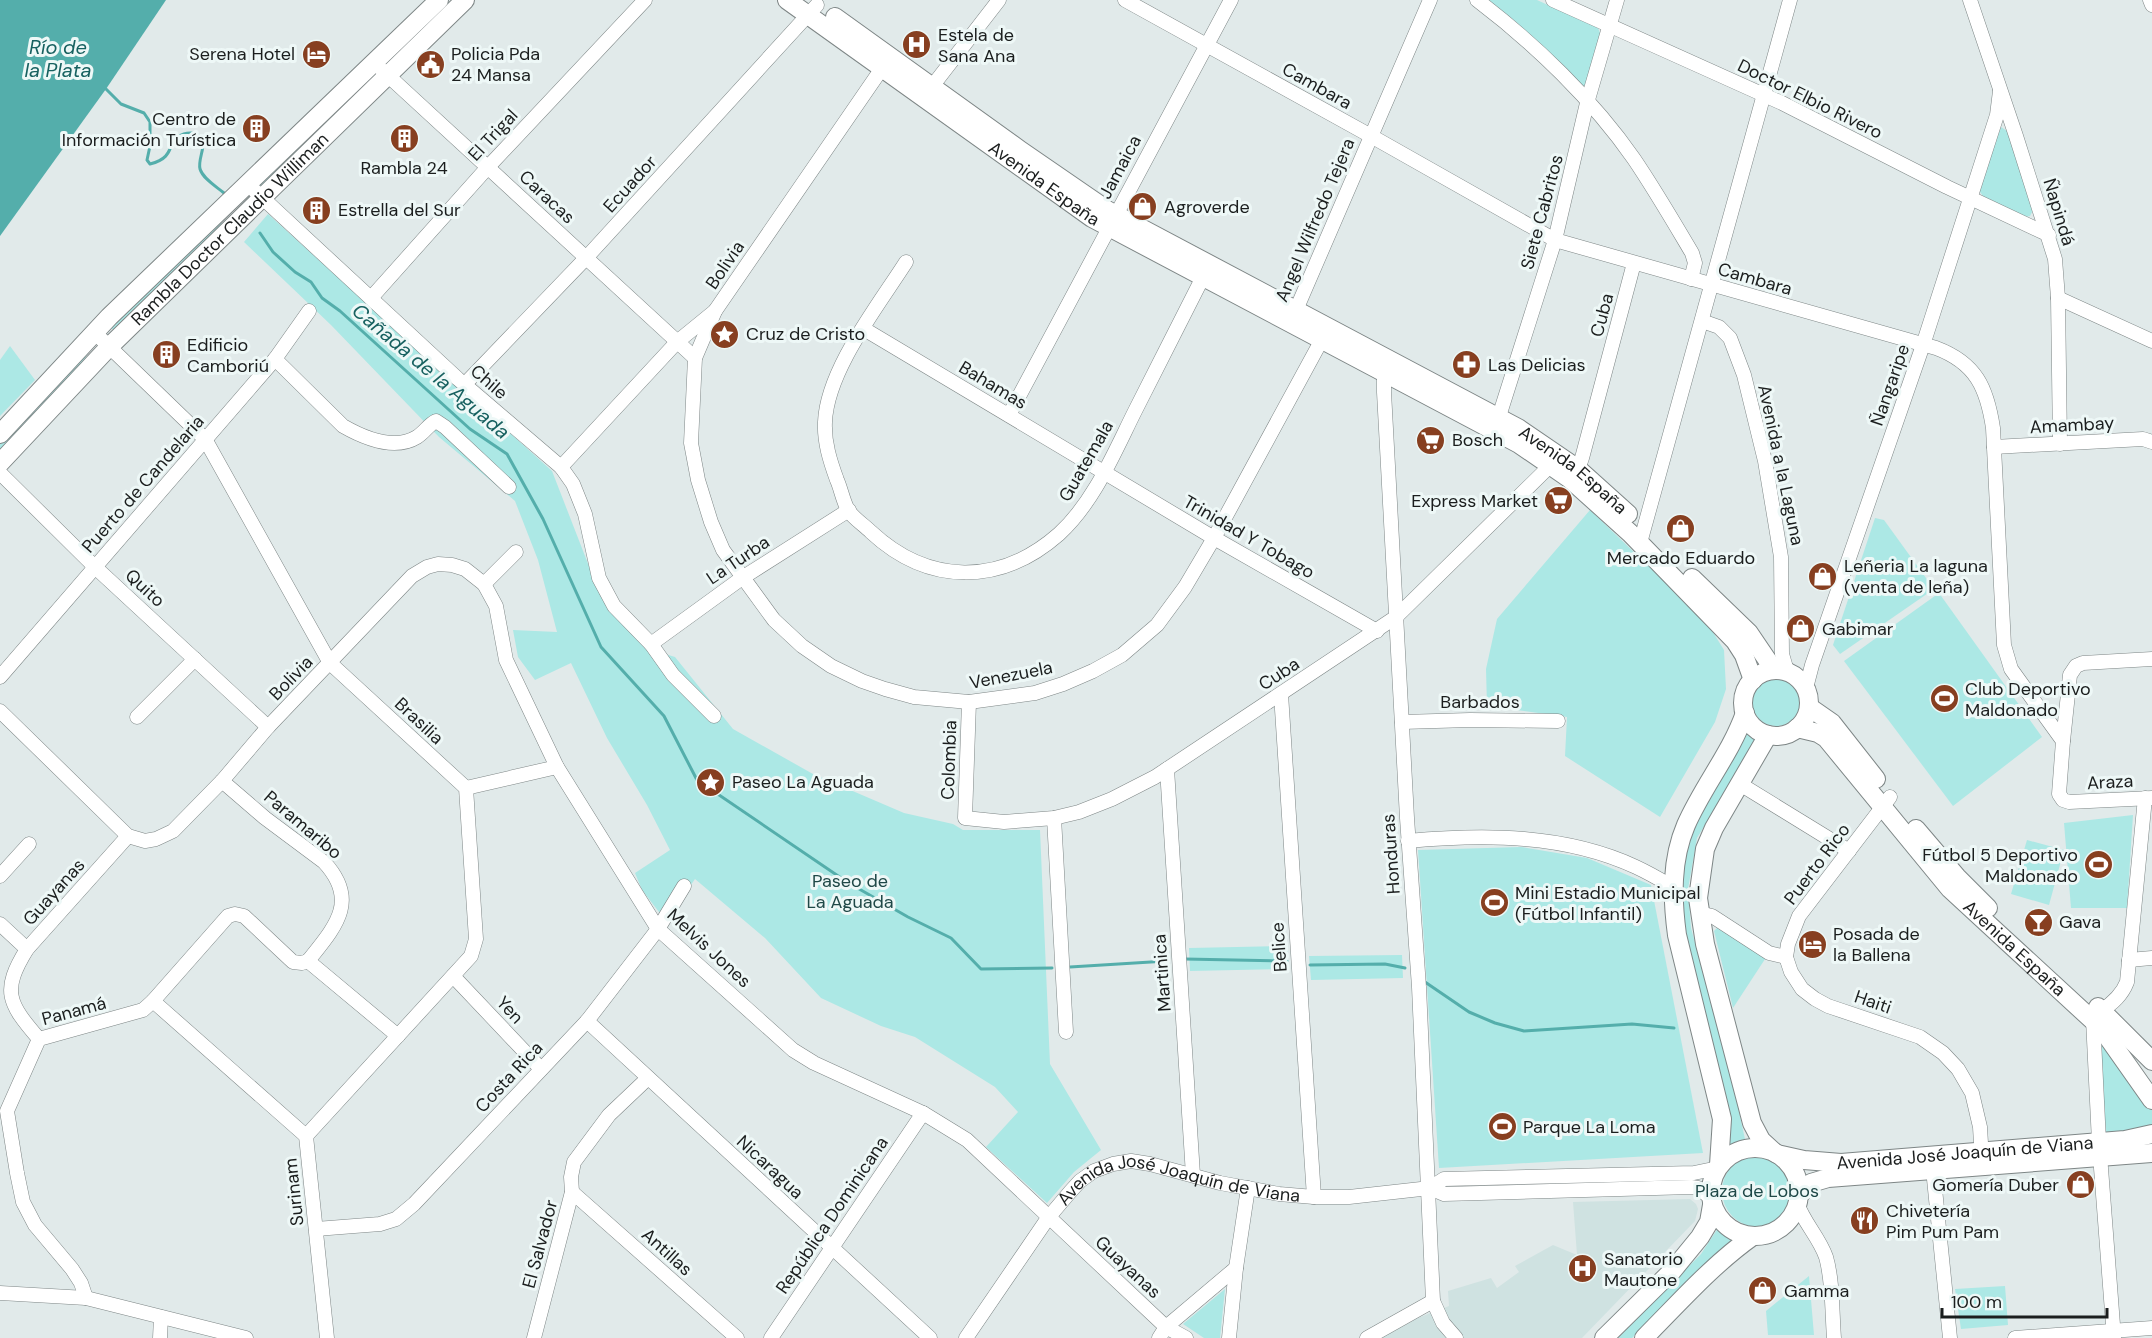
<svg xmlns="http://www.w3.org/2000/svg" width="2152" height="1338" font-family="'DM Sans',sans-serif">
  <rect width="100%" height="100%" fill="#e1eaea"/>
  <path fill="#cfe2e1" d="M1690 1199 1696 1204 1698 1209 1695 1221 1582 1338H1381L1418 1318 1449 1306 1448 1291 1491 1278 1497 1288 1519 1272 1515 1266 1553 1245 1577 1255 1573 1202Z"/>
  <g fill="#ace8e5">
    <path d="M1488 0H1537L1598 28 1601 35 1587 87 1582 86 1515 21Z"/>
    <path d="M372 77 262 188 259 187V185Z"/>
    <path d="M2001 127 2007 131 2033 210 2030 216 2025 217 1983 196 1980 192V186Z"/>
    <path d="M268 214 552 471 599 592 646 648 675 657 733 729 813 774 904 813 953 824 963 830H1040L1050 1064 1101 1150 1074 1172 1047 1203 986 1147 1018 1112 995 1087 915 1037 881 1026 821 998 765 938 695 879 666 921 642 890 635 873 670 850 647 805 607 738 571 663 535 680 518 657 513 630 557 632 538 560 515 501 439 437 331 325 244 242Z"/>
    <path d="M220 222 223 225 115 330 112 329V327Z"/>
    <path d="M10 346 35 380 0 416V360Z"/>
    <path d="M88 352 84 362 0 452V439Z"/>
    <path d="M1590 510 1706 621 1724 650 1726 689 1715 722 1660 817 1565 756 1567 717 1487 706 1486 669 1497 619Z"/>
    <path d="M1875 518 1884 520 1934 589 1840 654 1833 645Z"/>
    <path d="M1939 593 2042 737 1953 806 1844 661Z"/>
    <circle cx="1776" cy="702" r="24"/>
    <path d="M1749 730 1758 737 1697 838 1688 889 1691 928 1732 1079 1746 1144 1737 1146 1728 1151 1729 1144 1727 1116 1681 927 1679 890 1688 837 1705 804Z"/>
    <path d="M2133 815 2127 908H2071L2064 823Z"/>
    <path d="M2027 840 2064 850 2049 905 2011 894Z"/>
    <path d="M1521 847 1587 858 1651 885 1703 1153 1439 1168 1418 850Z"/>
    <path d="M1718 927 1767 956 1733 1008 1714 931Z"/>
    <path d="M1288 946V969L1190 971 1189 948Z"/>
    <path d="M1402 955 1403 978 1311 980 1309 956Z"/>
    <path d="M2104 1043 2152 1110V1127L2136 1132 2106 1133 2100 1044Z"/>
    <circle cx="1758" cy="1191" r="36"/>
    <path d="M1720 1225 1737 1236 1632 1338H1618L1701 1254Z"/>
    <path d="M1809 1276 1814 1335H1768L1766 1311Z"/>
    <path d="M2005 1286 2008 1325 1961 1329 1955 1289Z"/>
    <path d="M1225 1289 1220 1338H1204L1183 1324Z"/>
  </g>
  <path fill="#54aeab" d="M0 0H166L106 89 0 236Z"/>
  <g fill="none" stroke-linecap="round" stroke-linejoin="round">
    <g stroke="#54aeab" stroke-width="3">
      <path d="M106 89 121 104 144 113 150 122V146L147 160 150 164C165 160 169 155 173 140 179 135 188 131 196 134 211 140 197 157 200 169 203 179 217 187 224 193"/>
      <path d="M260 233 273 252 295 272 311 282 322 298 340 311 470 429 507 454 543 519 601 647 664 716 697 780 847 882 908 917 951 938 981 969 1052 968"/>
      <path d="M1185 959 1287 961"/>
      <path d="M1310 965 1385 964 1405 968"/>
      <path d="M1070 967 1167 961"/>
      <path d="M1425 982 1469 1012 1495 1023 1524 1031 1632 1024 1674 1028"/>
    </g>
    <defs>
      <g id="minor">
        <path d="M1125 0 1371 136 1555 240 1936 348C1976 363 1987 388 1993 428L2004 645 2011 669 2063 741 2059 794 2063 800 2069 802 2152 798"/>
        <path d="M1477 0C1535 44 1593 100 1634 159 1655 190 1673 221 1692 253L1695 263 1691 279"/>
        <path d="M1553 0 1782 103 1947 187 2049 235"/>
        <path d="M1970 0 2016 136 2055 259 2058 298 2060 444"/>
        <path d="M2150 0 2152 5"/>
        <path d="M382 70 695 358"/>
        <path d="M927 93 999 0"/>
        <path d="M255 191 458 379 561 467 573 484 585 514 599 578 614 606 651 644 673 675 714 716"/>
        <path d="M906 262C878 306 827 370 825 422 824 442 830 461 837 480 841 489 843 501 848 510 853 518 864 525 871 532 928 585 1000 586 1059 534 1094 502 1114 453 1135 411 1159 364 1183 316 1207 269"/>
        <path d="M371 298 488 167 645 0"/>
        <path d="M2058 298 2152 341"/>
        <path d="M715 311 695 358 691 443 698 480 711 522 723 550 774 620 802 646 831 666 862 681 885 689 914 697 969 702 1035 693 1063 684 1093 671 1122 655 1157 625 1185 587 1214 538 1326 332"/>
        <path d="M1293 317 1430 0"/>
        <path d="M1702 321 1719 327 1730 338 1744 375 1765 461 1781 557 1782 654 1787 671"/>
        <path d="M864 329 1214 538 1377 631"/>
        <path d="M94 332 205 439 330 663 466 788 476 939 471 956 306 1136"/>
        <path d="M275 359 343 426C364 438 394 451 417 437 425 432 428 425 436 421L445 427 509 487"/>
        <path d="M1390 366 1384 379V392L1407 818 1419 987 1433 1301 1443 1323 1456 1338"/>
        <path d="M465 384 586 258 817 5"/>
        <path d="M1009 415 1231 0"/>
        <path d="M1496 426 1555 240 1587 103 1617 0"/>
        <path d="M1994 447 2143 439 2152 442"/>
        <path d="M561 467 677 342 715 311 887 61"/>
        <path d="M0 473 95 567 268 727"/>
        <path d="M1573 476 1578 469 1582 458 1634 263"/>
        <path d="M1640 543 1790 0"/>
        <path d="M484 584 516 552"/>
        <path d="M651 644 742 578 849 510"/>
        <path d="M0 677 275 359 309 311"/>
        <path d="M1806 688 1812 665 1923 345 1997 115 2000 91"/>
        <path d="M1281 694 1314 1197"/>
        <path d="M969 702 965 818 1004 822 1054 818 1079 812 1112 799 1155 777 1396 617 1557 459"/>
        <path d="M0 711 128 836 145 841 156 839 173 831 222 781 268 727 412 576 427 567 438 564 452 565 465 569 484 584 496 606 506 660 557 767 658 929 793 1050 814 1063 923 1113 967 1140 1166 1327 1186 1338"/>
        <path d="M137 717 195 659"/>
        <path d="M1402 722 1470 720 1558 721"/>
        <path d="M2063 741 2070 675 2076 666 2083 663 2152 659"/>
        <path d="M1167 769 1193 1175"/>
        <path d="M222 781 265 818 324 862C360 901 335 927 308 961L398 1036"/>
        <path d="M1740 784 1849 851"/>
        <path d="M466 788 557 767"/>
        <path d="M1890 797 1799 916 1788 944 1786 957 1791 972 1802 989 1815 999 1828 1006 1920 1037 1943 1053 1958 1069 1972 1093 1980 1127 1982 1160"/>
        <path d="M1054 818 1066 1032"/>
        <path d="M1408 841C1485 834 1565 834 1636 867 1649 873 1661 880 1673 887"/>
        <path d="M0 876 29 844"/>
        <path d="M1699 913 1712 916 1769 953 1786 957"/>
        <path d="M0 924 27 949"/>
        <path d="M2129 960 2152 958"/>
        <path d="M453 976 541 1069"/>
        <path d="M153 1001 306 1136 327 1338"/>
        <path d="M2101 1011C2113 1003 2122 995 2127 982L2145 798"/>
        <path d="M2093 1019 2099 1142 2114 1338"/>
        <path d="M587 1021 930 1338"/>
        <path d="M39 1039C8 1003 1 991 27 949L128 836"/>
        <path d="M1933 1169 1950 1338"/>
        <path d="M1430 1188 1444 1179 1694 1173 1718 1168"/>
        <path d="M572 1192 737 1338"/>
        <path d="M1797 1203C1804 1223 1819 1237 1826 1257 1833 1281 1832 1313 1834 1338"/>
        <path d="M316 1229 380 1224 396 1219 414 1204 587 1021 658 929 684 886"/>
        <path d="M0 1293 86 1298 246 1338"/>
        <path d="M86 1298 81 1283 72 1269 35 1225 23 1202 17 1173 7 1111 39 1039 143 1010 153 1001 228 916 235 914 244 916 293 962 302 963 308 961"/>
        <path d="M160 1338 161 1317"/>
        <path d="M534 1338 572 1192 571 1177 574 1162 609 1115 648 1078"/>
        <path d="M771 1338 923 1113"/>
        <path id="s1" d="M966 1338 1048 1218 1070 1192 1080 1181 1094 1171 1113 1164 1131 1161 1150 1164 1220 1183 1279 1194 1314 1197H1349L1430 1188 1444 1194 1691 1187 1698 1188 1711 1198"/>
        <path d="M1159 1338 1166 1327 1236 1268"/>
        <path d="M1229 1338 1236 1268 1248 1188"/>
        <path d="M1367 1338 1433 1301"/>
        <path d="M2015 1338 2152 1328"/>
      </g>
      <g id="major">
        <path id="s2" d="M787 0 1092 218 1519 444 1570 479 1630 533 1735 641 1744 655 1753 680"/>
        <path id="s3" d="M835 17 1020 150 1107 210 1518 428 1578 469 1628 514"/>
        <path d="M0 434 109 317 439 0"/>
        <path id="s4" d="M0 463 110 346 465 0"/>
        <path d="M1692 578 1749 633 1774 670"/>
        <circle cx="1776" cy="703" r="33"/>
        <path d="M1809 707 1832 723 1876 779"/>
        <path id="s5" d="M1797 728 1818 733 1826 738 1950 889 2102 1029 2152 1100"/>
        <path d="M1768 735 1714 828 1705 849 1698 898 1705 944 1752 1123 1761 1140 1774 1152"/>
        <path d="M1916 829 1957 877 1988 908"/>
        <path d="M2098 1007 2152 1061"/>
        <circle cx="1755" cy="1192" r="44"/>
        <path id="s6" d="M1777 1154 1804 1160 1841 1163 2125 1140 2152 1134"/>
        <path d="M1719 1165 1722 1119 1677 935C1672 898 1671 860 1686 825 1703 786 1731 753 1745 713"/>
        <path d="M1799 1195 1811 1183 1828 1178 2152 1153"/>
        <path d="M1604 1338 1673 1270 1700 1237 1709 1222 1712 1205"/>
        <path d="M1644 1338C1679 1303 1712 1265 1753 1236"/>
      </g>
    </defs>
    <use href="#minor" stroke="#7e8686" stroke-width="15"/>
    <use href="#major" stroke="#7e8686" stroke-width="20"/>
    <use href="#minor" stroke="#fff" stroke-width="14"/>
    <use href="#major" stroke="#fff" stroke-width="18"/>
  </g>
  <defs>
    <symbol id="hospital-disc" viewBox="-11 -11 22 22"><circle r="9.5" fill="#873f20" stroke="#eef8f7"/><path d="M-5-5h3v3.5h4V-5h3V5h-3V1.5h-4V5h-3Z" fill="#fff"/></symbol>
    <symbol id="hotel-disc" viewBox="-11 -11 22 22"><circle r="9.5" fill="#873f20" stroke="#eef8f7"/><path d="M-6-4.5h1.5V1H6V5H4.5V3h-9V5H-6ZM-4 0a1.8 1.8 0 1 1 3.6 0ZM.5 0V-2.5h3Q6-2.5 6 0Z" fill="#fff"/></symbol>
    <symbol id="civic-disc" viewBox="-11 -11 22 22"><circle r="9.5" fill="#873f20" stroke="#eef8f7"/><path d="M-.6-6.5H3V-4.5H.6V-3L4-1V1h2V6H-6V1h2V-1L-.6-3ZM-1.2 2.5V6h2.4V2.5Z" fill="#fff"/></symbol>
    <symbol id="building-disc" viewBox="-11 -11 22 22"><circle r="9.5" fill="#873f20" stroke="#eef8f7"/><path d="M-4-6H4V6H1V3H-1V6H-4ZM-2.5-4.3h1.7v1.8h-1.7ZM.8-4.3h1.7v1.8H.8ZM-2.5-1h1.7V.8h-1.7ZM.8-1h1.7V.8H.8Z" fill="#fff"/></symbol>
    <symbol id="shop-disc" viewBox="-11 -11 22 22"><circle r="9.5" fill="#873f20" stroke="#eef8f7"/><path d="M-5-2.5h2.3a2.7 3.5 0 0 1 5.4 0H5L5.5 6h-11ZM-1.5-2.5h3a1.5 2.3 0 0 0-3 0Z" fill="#fff"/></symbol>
    <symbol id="sight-disc" viewBox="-11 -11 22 22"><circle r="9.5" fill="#873f20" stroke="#eef8f7"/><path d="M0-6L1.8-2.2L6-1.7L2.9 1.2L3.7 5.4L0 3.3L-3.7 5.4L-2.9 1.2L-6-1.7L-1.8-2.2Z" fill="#fff"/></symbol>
    <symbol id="pharmacy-disc" viewBox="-11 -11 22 22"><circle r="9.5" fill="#873f20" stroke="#eef8f7"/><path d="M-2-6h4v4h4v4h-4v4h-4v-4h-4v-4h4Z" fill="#fff"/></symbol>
    <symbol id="supermarket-disc" viewBox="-11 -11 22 22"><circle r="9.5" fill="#873f20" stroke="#eef8f7"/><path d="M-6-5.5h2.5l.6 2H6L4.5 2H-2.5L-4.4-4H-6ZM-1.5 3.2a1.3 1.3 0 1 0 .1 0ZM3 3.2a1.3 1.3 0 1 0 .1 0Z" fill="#fff"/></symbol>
    <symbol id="stadium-disc" viewBox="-11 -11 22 22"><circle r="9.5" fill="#873f20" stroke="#eef8f7"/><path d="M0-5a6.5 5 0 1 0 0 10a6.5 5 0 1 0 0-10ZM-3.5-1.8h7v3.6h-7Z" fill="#fff"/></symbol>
    <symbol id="bar-disc" viewBox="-11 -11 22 22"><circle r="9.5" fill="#873f20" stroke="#eef8f7"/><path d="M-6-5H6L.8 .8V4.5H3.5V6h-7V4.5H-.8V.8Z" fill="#fff"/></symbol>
    <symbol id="restaurant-disc" viewBox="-11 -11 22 22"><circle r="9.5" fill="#873f20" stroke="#eef8f7"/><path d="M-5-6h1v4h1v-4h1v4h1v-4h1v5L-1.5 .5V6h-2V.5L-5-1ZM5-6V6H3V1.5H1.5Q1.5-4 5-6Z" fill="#fff"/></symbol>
  </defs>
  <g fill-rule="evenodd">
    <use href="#hospital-disc" x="900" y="28" width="33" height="33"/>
    <use href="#hotel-disc" x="300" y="38" width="33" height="33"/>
    <use href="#civic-disc" x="414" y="48" width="33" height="33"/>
    <use href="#building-disc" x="240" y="112" width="33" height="33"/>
    <use href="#building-disc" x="388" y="122" width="33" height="33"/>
    <use href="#shop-disc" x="1126" y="190" width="33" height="33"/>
    <use href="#building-disc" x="300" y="194" width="33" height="33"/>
    <use href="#sight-disc" x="708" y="318" width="33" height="33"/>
    <use href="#building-disc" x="150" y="338" width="33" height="33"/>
    <use href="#pharmacy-disc" x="1450" y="348" width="33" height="33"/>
    <use href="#supermarket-disc" x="1414" y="424" width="33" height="33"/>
    <use href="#supermarket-disc" x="1542" y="484" width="33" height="33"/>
    <use href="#shop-disc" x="1664" y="512" width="33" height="33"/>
    <use href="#shop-disc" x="1806" y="560" width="33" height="33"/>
    <use href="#shop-disc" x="1784" y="612" width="33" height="33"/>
    <use href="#stadium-disc" x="1928" y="682" width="33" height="33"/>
    <use href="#sight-disc" x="694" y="766" width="33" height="33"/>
    <use href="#stadium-disc" x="2082" y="848" width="33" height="33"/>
    <use href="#stadium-disc" x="1478" y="886" width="33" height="33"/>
    <use href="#bar-disc" x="2022" y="906" width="33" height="33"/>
    <use href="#hotel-disc" x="1796" y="928" width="33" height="33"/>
    <use href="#stadium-disc" x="1486" y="1110" width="33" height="33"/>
    <use href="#shop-disc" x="2064" y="1168" width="33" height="33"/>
    <use href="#restaurant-disc" x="1848" y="1204" width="33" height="33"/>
    <use href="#hospital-disc" x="1566" y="1252" width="33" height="33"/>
    <use href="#shop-disc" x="1746" y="1274" width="33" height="33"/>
  </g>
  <g text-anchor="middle" stroke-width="6" stroke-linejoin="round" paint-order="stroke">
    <g font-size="18" fill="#1b1e1e" stroke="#eef8f7" text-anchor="start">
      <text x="938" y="41">Estela de<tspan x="938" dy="21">Sana Ana</tspan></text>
      <text x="295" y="60" text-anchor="end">Serena Hotel</text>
      <text x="451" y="60">Policia Pda<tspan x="451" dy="21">24 Mansa</tspan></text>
      <text x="236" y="125" text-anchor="end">Centro de<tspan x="236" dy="21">Información Turística</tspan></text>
      <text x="404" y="174" text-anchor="middle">Rambla 24</text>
      <text x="1164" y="213">Agroverde</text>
      <text x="338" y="216">Estrella del Sur</text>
      <text x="746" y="340">Cruz de Cristo</text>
      <text x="187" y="351">Edificio<tspan x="187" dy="21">Camboriú</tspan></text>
      <text x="1488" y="371">Las Delicias</text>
      <text x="1452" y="446">Bosch</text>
      <text x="1538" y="507" text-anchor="end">Express Market</text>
      <text x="1681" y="564" text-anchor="middle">Mercado Eduardo</text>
      <text x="1844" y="572">Leñeria La laguna<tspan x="1844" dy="21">(venta de leña)</tspan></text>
      <text x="1822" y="635">Gabimar</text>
      <text x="1965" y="695">Club Deportivo<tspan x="1965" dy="21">Maldonado</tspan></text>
      <text x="732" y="788">Paseo La Aguada</text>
      <text x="2078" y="861" text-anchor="end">Fútbol 5 Deportivo<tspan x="2078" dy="21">Maldonado</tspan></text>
      <text x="1515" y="899">Mini Estadio Municipal<tspan x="1515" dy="21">(Fútbol Infantil)</tspan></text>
      <text x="2059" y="928">Gava</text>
      <text x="1833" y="940">Posada de<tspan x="1833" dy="21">la Ballena</tspan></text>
      <text x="1523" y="1133">Parque La Loma</text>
      <text x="2059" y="1191" text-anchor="end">Gomería Duber</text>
      <text x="1886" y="1217">Chivetería<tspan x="1886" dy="21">Pim Pum Pam</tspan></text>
      <text x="1604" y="1265">Sanatorio<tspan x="1604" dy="21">Mautone</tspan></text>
      <text x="1784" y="1297">Gamma</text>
    </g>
    <g font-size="18" fill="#1b1e1e" stroke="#eef8f7">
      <text transform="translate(1317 86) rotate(29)" y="6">Cambara</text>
      <text transform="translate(1810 99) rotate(26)" y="6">Doctor Elbio Rivero</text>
      <text transform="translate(493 135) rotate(-47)" y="6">El Trigal</text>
      <text transform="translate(1120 167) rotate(-62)" y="6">Jamaica</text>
      <text dy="6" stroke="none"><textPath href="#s2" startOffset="316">Avenida España</textPath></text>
      <text transform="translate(630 184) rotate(-48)" y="6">Ecuador</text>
      <text transform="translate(547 197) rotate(43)" y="6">Caracas</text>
      <text transform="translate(1542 212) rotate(-75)" y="6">Siete Cabritos</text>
      <text transform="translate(2059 212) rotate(73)" y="6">Ñapindá</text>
      <text transform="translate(1315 220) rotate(-67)" y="6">Angel Wilfredo Tejera</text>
      <text dy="6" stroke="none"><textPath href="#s4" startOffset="328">Rambla Doctor Claudio Williman</textPath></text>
      <text transform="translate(725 265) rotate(-56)" y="6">Bolivia</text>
      <text transform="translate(1755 279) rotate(16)" y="6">Cambara</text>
      <text transform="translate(1602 315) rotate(-75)" y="6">Cuba</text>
      <text transform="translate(489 382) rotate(41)" y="6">Chile</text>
      <text transform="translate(993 385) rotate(31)" y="6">Bahamas</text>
      <text transform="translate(1890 385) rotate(-71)" y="6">Ñangaripe</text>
      <text transform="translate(2072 425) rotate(-3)" y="6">Amambay</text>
      <text transform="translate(1086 461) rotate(-60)" y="6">Guatemala</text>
      <text transform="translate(1781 465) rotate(78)" y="6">Avenida a la Laguna</text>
      <text dy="6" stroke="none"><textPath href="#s3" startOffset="868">Avenida España</textPath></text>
      <text transform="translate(143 484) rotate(-49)" y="6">Puerto de Candelaria</text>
      <text transform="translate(1249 537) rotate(30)" y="6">Trinidad Y Tobago</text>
      <text transform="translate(738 560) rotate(-34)" y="6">La Turba</text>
      <text transform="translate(145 588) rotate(43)" y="6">Quito</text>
      <text transform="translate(1279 674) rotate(-33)" y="6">Cuba</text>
      <text transform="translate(1011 675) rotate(-11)" y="6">Venezuela</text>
      <text transform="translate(291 678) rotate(-46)" y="6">Bolivia</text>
      <text x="1480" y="708">Barbados</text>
      <text transform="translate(419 721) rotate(43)" y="6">Brasilia</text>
      <text transform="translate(949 760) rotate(-88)" y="6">Colombia</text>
      <text transform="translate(2110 782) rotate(-3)" y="6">Araza</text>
      <text transform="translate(303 825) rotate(40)" y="6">Paramaribo</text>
      <text transform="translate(1391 854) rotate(-94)" y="6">Honduras</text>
      <text transform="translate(1817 864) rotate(-53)" y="6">Puerto Rico</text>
      <text transform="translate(54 892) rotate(-48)" y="6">Guayanas</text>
      <text transform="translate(1279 947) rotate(-94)" y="6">Belice</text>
      <text transform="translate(709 948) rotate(43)" y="6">Melvis Jones</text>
      <text dy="6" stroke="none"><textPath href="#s5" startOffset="314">Avenida España</textPath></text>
      <text transform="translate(1162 973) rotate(-94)" y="6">Martinica</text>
      <text transform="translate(1873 1002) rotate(19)" y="6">Haiti</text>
      <text transform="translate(510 1010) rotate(47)" y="6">Yen</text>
      <text transform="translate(74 1011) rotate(-15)" y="6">Panamá</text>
      <text transform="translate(509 1077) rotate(-47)" y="6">Costa Rica</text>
      <text dy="6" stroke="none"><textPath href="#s6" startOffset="189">Avenida José Joaquín de Viana</textPath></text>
      <text transform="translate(770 1167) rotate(43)" y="6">Nicaragua</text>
      <text transform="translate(294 1192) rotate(-96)" y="6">Surinam</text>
      <text dy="6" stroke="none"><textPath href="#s1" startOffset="294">Avenida José Joaquín de Viana</textPath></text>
      <text transform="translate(832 1215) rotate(-56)" y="6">República Dominicana</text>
      <text transform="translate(540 1244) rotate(-75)" y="6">El Salvador</text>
      <text transform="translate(667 1252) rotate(42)" y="6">Antillas</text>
      <text transform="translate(1128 1267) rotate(43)" y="6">Guayanas</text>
    </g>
    <g font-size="18" fill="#1f4847" stroke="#eef8f7">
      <text x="850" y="887">Paseo de<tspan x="850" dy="21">La Aguada</tspan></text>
      <text x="1757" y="1197">Plaza de Lobos</text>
    </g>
    <g font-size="20" font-style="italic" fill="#176160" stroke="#eef8f7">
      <text x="58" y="54">Río de<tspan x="58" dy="23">la Plata</tspan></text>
      <text transform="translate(431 371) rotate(40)" y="7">Cañada de la Aguada</text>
    </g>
  </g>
  <path d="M1942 1308v9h165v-9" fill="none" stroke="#1b1e1e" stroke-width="3"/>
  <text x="1951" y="1308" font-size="18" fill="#1b1e1e" stroke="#eef8f7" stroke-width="4.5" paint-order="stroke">100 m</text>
</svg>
